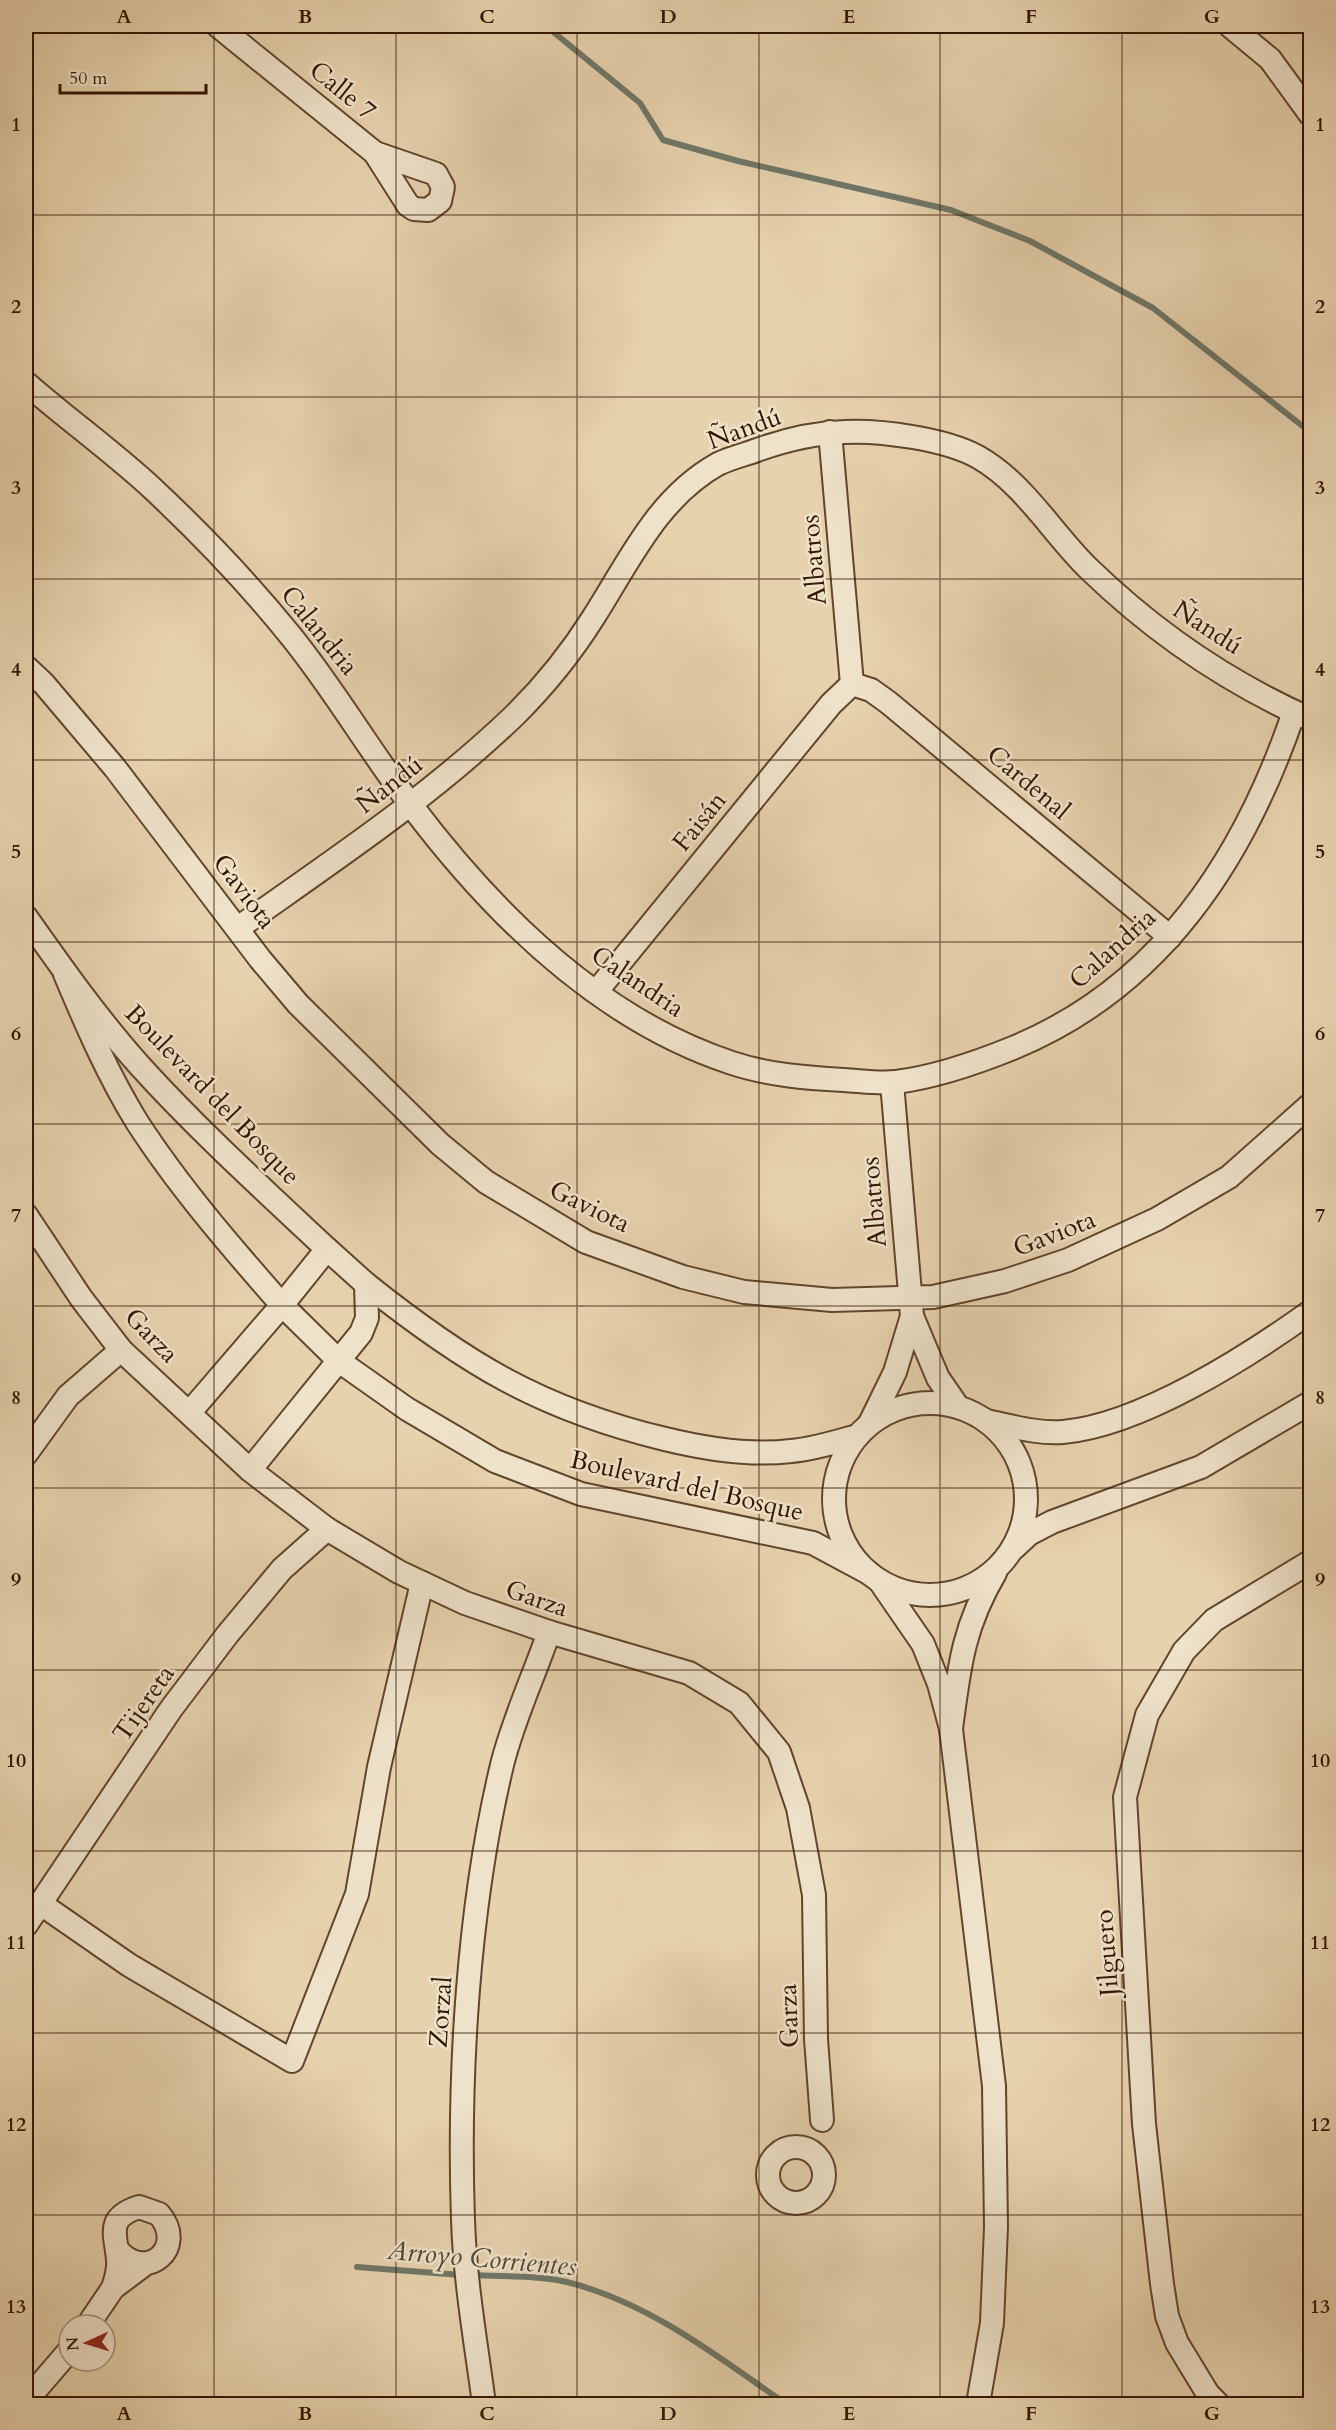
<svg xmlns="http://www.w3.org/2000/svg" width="1336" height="2430" font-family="Cardo,serif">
  <rect width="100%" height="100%" fill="#e7d2ae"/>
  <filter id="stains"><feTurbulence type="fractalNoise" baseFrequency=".00333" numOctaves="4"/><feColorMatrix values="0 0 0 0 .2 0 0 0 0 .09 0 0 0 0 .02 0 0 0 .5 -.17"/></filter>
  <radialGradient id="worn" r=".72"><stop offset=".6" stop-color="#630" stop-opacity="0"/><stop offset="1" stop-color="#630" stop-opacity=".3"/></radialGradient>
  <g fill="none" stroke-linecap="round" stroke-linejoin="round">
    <g stroke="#6f7768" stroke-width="6">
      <path d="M546 26 640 103 663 140 738 161 951 210 1030 241 1153 308 1310 432"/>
      <path d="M357 2267 461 2275"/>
      <path d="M471 2275C502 2277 537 2275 567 2282 650 2303 717 2356 786 2404"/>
    </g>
    <defs>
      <g id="street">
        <path d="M218 26 375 153"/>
        <path d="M1230 26 1270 59 1310 114"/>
        <path d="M375 153 436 174 443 187 440 201 428 210 414 209 408 205Z"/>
        <path d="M26 383C67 419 112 451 153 489 201 534 248 583 290 635 334 689 369 750 411 805 493 914 601 1020 732 1063 768 1075 807 1078 844 1080 861 1081 879 1084 896 1082 936 1077 976 1063 1013 1048 1161 987 1244 859 1294 712"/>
        <path d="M830 432 852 684"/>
        <path d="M26 667 44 684 115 768 260 959 298 1004 440 1144 486 1182 586 1242 683 1277 744 1292 832 1300 933 1297 1005 1281 1068 1260 1157 1219 1229 1177 1310 1105"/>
        <path d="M26 917C62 968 98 1019 140 1066 198 1130 263 1189 327 1249"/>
        <path d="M238 928C334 860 431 796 516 714 545 685 571 653 593 618 629 562 657 498 718 464 730 458 744 455 757 450 785 440 814 433 844 432 880 430 946 439 978 457 1024 483 1052 533 1089 569 1153 631 1229 683 1310 719"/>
        <path d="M65 974C86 1024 108 1075 137 1122 179 1187 231 1247 282 1305L190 1412"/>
        <path d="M596 992 831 704 852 684 871 690 889 703 1170 937"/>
        <path d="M892 1083 912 1316 938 1378 958 1407"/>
        <path d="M26 1215 81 1298 121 1350 250 1470 327 1529 399 1572 465 1603 549 1632 689 1673 739 1703 779 1752 798 1808 814 1895 816 2039 822 2120"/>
        <path d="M366 1284C465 1363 540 1409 665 1439 706 1449 750 1456 791 1451 814 1449 836 1442 857 1436"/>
        <circle cx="930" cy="1499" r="96"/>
        <path d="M986 1421C1011 1426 1038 1434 1063 1432 1141 1425 1247 1357 1310 1312"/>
        <path d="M870 1423 895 1372 912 1316"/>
        <path d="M26 1454 68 1396 121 1350"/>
        <path d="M250 1470 361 1333 367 1318 366 1284 327 1249 282 1305 339 1361 407 1409 495 1461 581 1494 813 1543 869 1573"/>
        <path d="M1014 1548 1029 1534 1052 1522 1201 1467 1310 1403"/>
        <path d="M881 1583 923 1644 939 1684 951 1729C959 1668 963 1627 995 1573"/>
        <path d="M951 1729 994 2086 996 2227 992 2323 978 2404"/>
        <path d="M41 1904 129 1965 292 2061 357 1894 379 1767 422 1583"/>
        <path d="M26 1925 171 1709 227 1635 282 1569 327 1529"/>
        <circle cx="796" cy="2175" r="28"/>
        <path d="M117 2249C145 2284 188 2248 159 2214L139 2207C105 2218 116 2234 118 2260 119 2270 116 2279 113 2288L145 2264"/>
        <path d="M88 2325 113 2288"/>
        <path d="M26 2401 69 2351"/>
        <path d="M484 2404C476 2343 465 2282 463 2220 458 2074 468 1907 502 1765 513 1720 534 1676 549 1632"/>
        <path d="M1218 2404 1208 2394 1177 2343 1167 2316 1162 2284 1144 2124 1125 1797 1147 1715 1184 1651 1214 1620 1310 1562"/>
      </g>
    </defs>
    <use href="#street" stroke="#61452c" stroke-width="26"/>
    <use href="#street" stroke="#efe2ca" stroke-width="22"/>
  </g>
  <path fill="none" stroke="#341601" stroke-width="1.5" stroke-opacity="0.55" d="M214 26V2404M396 26V2404M577 26V2404M759 26V2404M940 26V2404M1122 26V2404M26 215H1310M26 397H1310M26 579H1310M26 760H1310M26 942H1310M26 1124H1310M26 1306H1310M26 1488H1310M26 1670H1310M26 1851H1310M26 2033H1310M26 2215H1310"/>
  <g text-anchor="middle" stroke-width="5" stroke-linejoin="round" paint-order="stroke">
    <g font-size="26" fill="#341601" stroke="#efe2ca">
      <text transform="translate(343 90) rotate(39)" y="9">Calle 7</text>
      <text transform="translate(744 428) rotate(-20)" y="9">Ñandú</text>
      <text transform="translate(813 560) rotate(-95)" y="9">Albatros</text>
      <text transform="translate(1208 627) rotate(33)" y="9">Ñandú</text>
      <text transform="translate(320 630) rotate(51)" y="9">Calandria</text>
      <text transform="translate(1029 782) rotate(40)" y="9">Cardenal</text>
      <text transform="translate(389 784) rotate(-38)" y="9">Ñandú</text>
      <text transform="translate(699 821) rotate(-51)" y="9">Faisán</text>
      <text transform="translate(245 891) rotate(53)" y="9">Gaviota</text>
      <text transform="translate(1112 948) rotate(-42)" y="9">Calandria</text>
      <text transform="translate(638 981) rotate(34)" y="9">Calandria</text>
      <text transform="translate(213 1094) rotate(46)" y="9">Boulevard del Bosque</text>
      <text transform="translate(873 1202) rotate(-95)" y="9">Albatros</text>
      <text transform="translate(590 1206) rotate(26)" y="9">Gaviota</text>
      <text transform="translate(1054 1233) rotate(-21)" y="9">Gaviota</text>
      <text transform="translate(152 1335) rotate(46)" y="9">Garza</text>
      <text transform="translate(687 1485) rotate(13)" y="9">Boulevard del Bosque</text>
      <text transform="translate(537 1598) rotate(19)" y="9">Garza</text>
      <text transform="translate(143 1703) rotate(-55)" y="9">Tijereta</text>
      <text transform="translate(1106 1953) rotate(-94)" y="9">Jilguero</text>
      <text transform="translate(440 2012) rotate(-86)" y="9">Zorzal</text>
      <text transform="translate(788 2016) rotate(-92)" y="9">Garza</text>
    </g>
    <g font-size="27" font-style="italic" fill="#524635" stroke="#efe2ca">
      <text transform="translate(482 2258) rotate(5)" y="9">Arroyo Corrientes</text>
    </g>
  </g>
  <rect width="1336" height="2430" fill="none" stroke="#e7d2ae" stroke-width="66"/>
  <g transform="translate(87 2343) rotate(266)"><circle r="28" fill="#efe2ca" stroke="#a4907a" stroke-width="1.5"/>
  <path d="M0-4.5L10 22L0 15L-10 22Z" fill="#8f2418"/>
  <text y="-9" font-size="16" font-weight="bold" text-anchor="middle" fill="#341601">N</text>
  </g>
  <path d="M60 84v9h146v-9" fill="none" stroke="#341601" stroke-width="3"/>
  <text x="69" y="84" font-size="18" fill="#341601" stroke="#efe2ca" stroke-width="4.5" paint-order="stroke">50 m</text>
  <rect x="33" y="33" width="1270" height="2364" fill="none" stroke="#341601" stroke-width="2"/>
  <g font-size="20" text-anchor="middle" font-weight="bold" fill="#341601">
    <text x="124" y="23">A</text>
    <text x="305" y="23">B</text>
    <text x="487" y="23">C</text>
    <text x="668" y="23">D</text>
    <text x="849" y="23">E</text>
    <text x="1031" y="23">F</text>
    <text x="1212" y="23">G</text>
    <text x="16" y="131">1</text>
    <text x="1320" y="131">1</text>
    <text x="16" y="313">2</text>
    <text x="1320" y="313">2</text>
    <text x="16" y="494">3</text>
    <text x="1320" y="494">3</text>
    <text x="16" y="676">4</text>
    <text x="1320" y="676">4</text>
    <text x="16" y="858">5</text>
    <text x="1320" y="858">5</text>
    <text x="16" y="1040">6</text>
    <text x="1320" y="1040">6</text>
    <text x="16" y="1222">7</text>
    <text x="1320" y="1222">7</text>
    <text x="16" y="1404">8</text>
    <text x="1320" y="1404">8</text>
    <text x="16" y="1586">9</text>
    <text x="1320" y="1586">9</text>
    <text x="16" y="1767">10</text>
    <text x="1320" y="1767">10</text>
    <text x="16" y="1949">11</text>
    <text x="1320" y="1949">11</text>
    <text x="16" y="2131">12</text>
    <text x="1320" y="2131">12</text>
    <text x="16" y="2313">13</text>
    <text x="1320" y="2313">13</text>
    <text x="124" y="2420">A</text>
    <text x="305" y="2420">B</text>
    <text x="487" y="2420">C</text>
    <text x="668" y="2420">D</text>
    <text x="849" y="2420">E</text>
    <text x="1031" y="2420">F</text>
    <text x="1212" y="2420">G</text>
  </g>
  <rect width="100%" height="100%" filter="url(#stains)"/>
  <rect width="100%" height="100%" fill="url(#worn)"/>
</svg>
